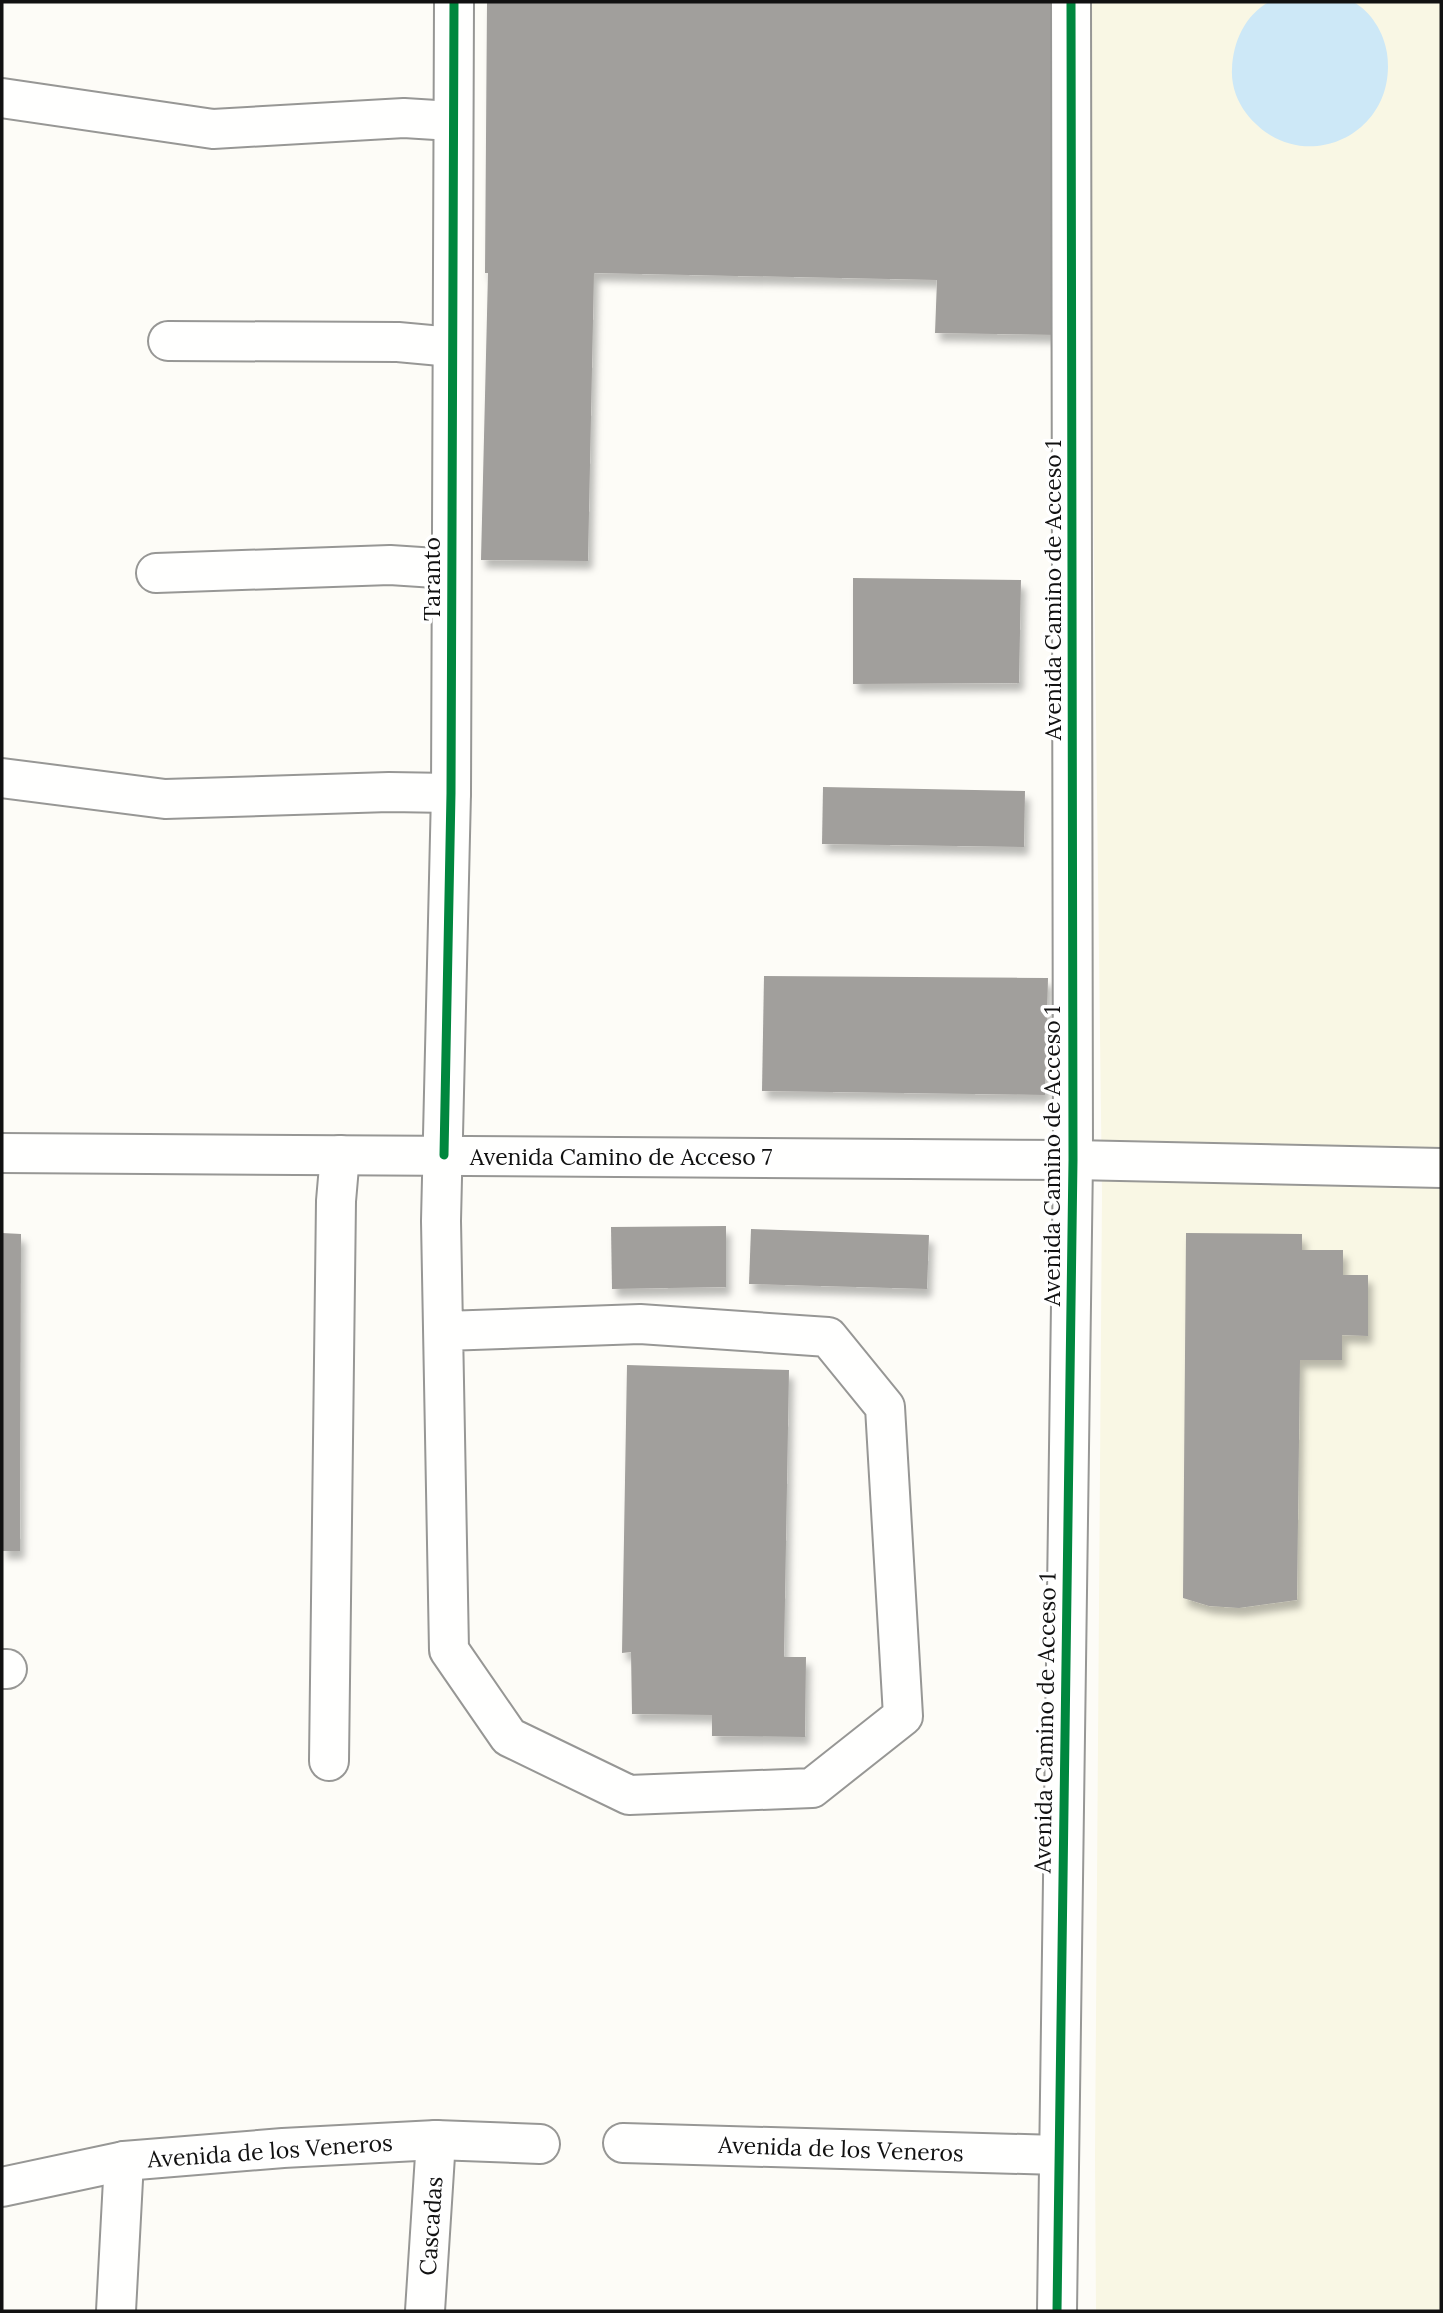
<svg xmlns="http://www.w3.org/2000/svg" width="1443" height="2313" font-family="Lora,serif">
  <defs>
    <filter id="shadow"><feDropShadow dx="4.5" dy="8" stdDeviation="3.5" flood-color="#0004"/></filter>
  </defs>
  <rect width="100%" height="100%" fill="#fdfcf7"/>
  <path fill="#f9f7e4" d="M1087 2H1441V2311H1096L1095 2155 1102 1194Z"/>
  <path fill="#cde8f7" d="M1269 2H1353C1371 11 1384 33 1387 53 1399 137 1298 181 1246 113 1237 101 1231 85 1232 69 1233 42 1245 15 1269 2Z"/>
  <g fill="#a19f9c" filter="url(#shadow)">
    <path d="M487 2H1052L1058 335 935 333 937 280 594 273 588 561 481 560 488 273H485Z"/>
    <path d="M853 578 1021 580 1019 683 853 684Z"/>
    <path d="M823 787 1025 791 1024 847 822 844Z"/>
    <path d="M764 976 1048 978 1045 1095 762 1091Z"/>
    <path d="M726 1226V1287L612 1289 611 1227Z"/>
    <path d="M751 1229 929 1235 927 1289 749 1284Z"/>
    <path d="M2 1233 21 1234 20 1551H2Z"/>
    <path d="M1186 1233 1302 1234V1250H1343V1275H1368V1336L1342 1335V1360H1300L1297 1600 1239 1608 1209 1606 1183 1598Z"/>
    <path d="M627 1365 789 1370 784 1657H806L805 1737 712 1736V1715L632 1714 631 1652 622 1653Z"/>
  </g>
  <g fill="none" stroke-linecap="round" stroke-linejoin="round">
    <defs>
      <g id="minor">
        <path d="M2 98 213 129 404 118 452 121"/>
        <path d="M168 341 398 342 452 347"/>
        <path d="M156 573 390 565 451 569"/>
        <path d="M2 778 165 799 389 792 451 793"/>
        <path d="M2 1153 1073 1160 1441 1168"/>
        <path d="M444 1331 640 1324 828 1337 885 1407 903 1716 812 1788 629 1795 509 1737 449 1650 441 1221 451 793 454 2"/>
        <path d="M2 1669H7"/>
        <path d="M329 1761 336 1201 340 1155"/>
        <path d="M623 2143 1058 2155"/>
        <path d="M2 2187 124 2161 283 2148 436 2140 540 2144"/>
        <path d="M116 2311 124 2161"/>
        <path d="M425 2311 436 2140"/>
        <path d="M1057 2311 1073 1160 1071 2"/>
      </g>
    </defs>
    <use href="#minor" stroke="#979795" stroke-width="42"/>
    <use href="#minor" stroke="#fffffe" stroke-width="38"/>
    <defs>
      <g id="cycleway">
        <path d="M444 1155 451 793 454 2"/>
        <path d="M1057 2311 1073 1160 1071 2"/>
      </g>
    </defs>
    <use href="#cycleway" stroke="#fff" stroke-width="13"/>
    <use href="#cycleway" stroke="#00873e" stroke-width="9"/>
  </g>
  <g text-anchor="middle" stroke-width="7" stroke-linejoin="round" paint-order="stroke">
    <g font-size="23" fill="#111" stroke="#fff">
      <text transform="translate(432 579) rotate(-90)" y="8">Taranto</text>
      <text transform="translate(1053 590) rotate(-90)" y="8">Avenida Camino de Acceso 1</text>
      <text transform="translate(1052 1156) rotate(-90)" y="8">Avenida Camino de Acceso 1</text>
      <text x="621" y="1165">Avenida Camino de Acceso 7</text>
      <text transform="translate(1045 1723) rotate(-89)" y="8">Avenida Camino de Acceso 1</text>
      <text transform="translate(841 2149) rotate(2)" y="8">Avenida de los Veneros</text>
      <text transform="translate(270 2151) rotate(-4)" y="8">Avenida de los Veneros</text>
      <text transform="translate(431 2226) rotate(-86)" y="8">Cascadas</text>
    </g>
  </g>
  <rect width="1443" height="2313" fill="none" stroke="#111111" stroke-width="7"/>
</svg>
